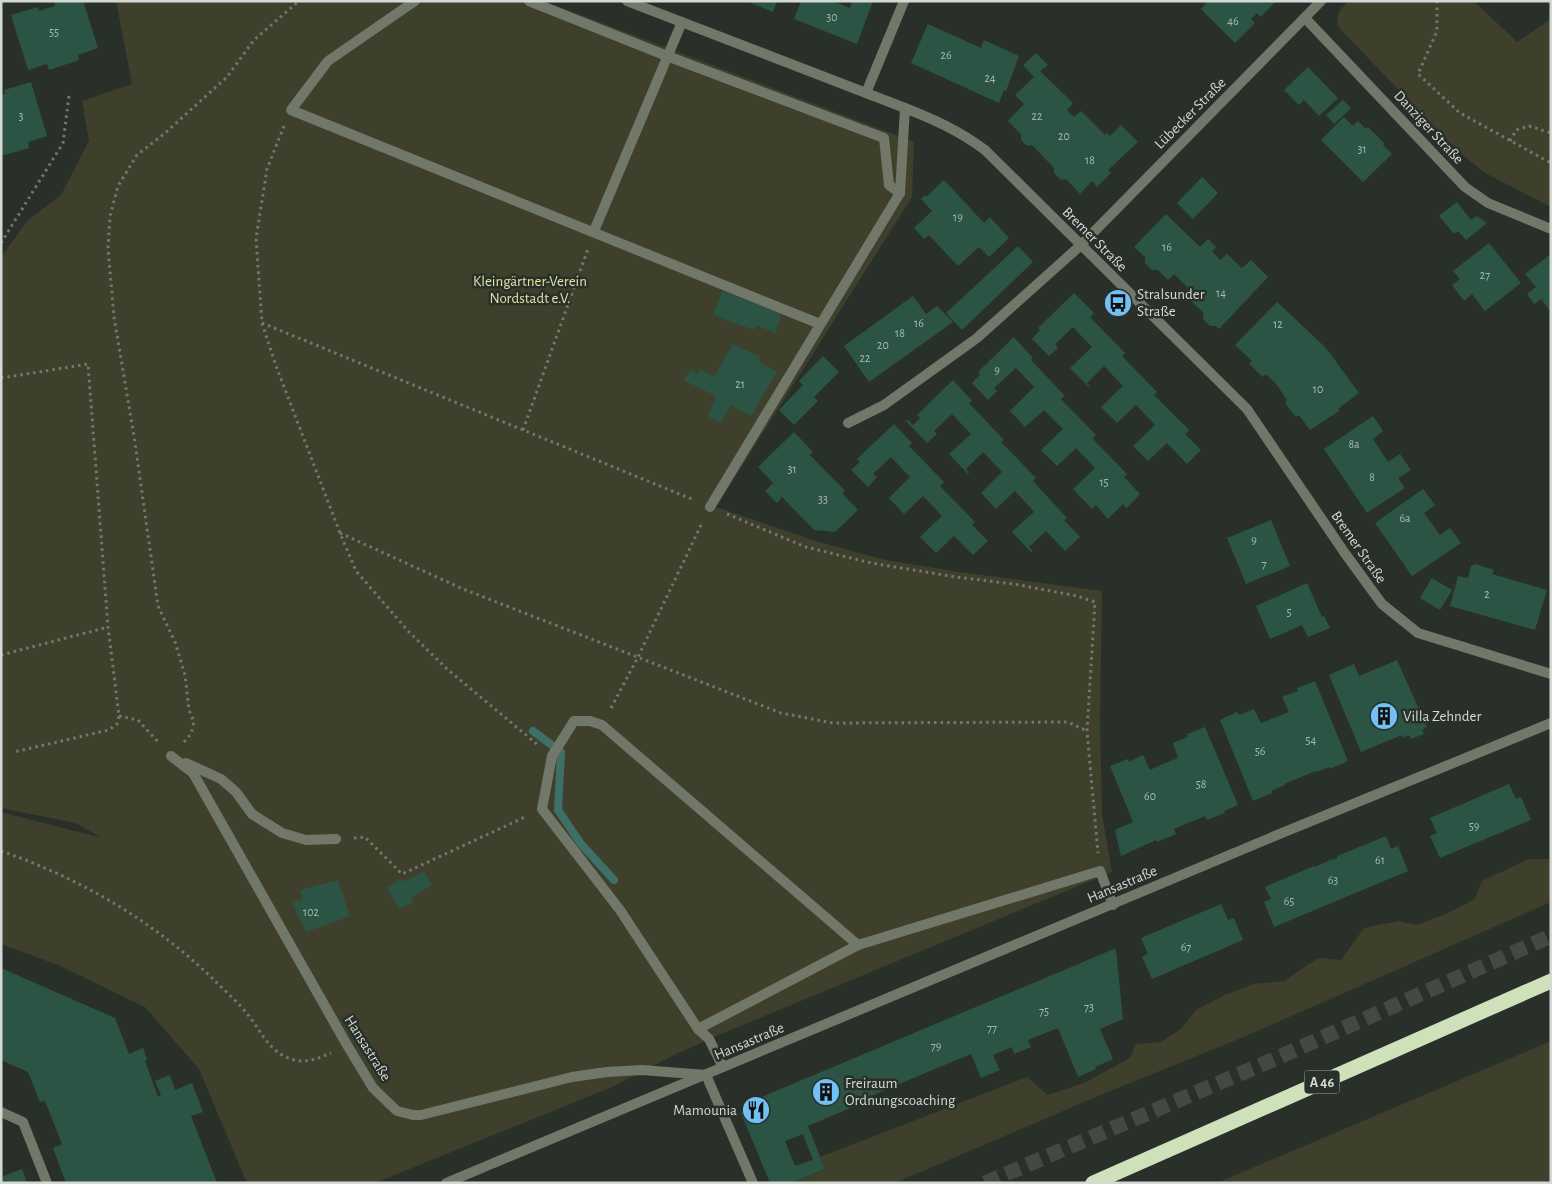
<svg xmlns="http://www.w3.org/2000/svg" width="1552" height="1184" font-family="'Alegreya Sans',sans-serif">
  <rect width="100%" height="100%" fill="#29302a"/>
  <g fill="#3f402c">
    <path d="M116 1H544L914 142 912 197 716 507 819 542 885 560 959 572 1102 591 1100 719 1102 814 1112 872 709 1039 674 1055 612 1087 375 1183H247L199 1069 145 1007 58 965 1 944V812L102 838 76 823 1 808V257L27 221 61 195 89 141 82 101 132 84Z"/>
    <path d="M1349 1H1474L1517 42 1551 19V207L1485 173 1459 152 1340 29C1334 17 1339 10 1349 1Z"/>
    <path d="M1529 859H1551V902L1246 1036 1098 1096 895 1183H794L826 1169 820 1157 1027 1077 1048 1095 1084 1083 1130 1058 1136 1044 1161 1042 1181 1029 1196 1010 1225 995 1253 984 1284 981 1318 958 1341 960 1364 928 1398 921 1417 925 1448 913 1475 899 1482 881Z"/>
    <path d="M1551 1041V1183H1217Z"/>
  </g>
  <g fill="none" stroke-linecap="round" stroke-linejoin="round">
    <path stroke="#3f7068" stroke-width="8" d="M533 731 561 752 558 810 581 844 614 880"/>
  </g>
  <g fill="#2c5444" fill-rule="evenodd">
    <path d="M83 1 98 48 78 55 79 60 49 70 47 64 28 70 11 15 38 7 39 11 55 6 54 2 56 1Z"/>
    <path d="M746 1H777L773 12Z"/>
    <path d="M801 1H833L850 8 852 1H873L857 44 794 19Z"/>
    <path d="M1208 1H1276L1261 17 1257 13 1251 19 1255 23 1235 43 1201 9Z"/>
    <path d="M928 24 981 48 984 40 1019 56 1006 91 1004 90 999 103 911 63Z"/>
    <path d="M1036 53 1048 65 1040 71 1073 103 1067 110 1074 117 1081 111 1105 135 1107 133 1110 136 1121 125 1138 142 1108 170 1111 173 1097 187 1092 181 1080 194 1066 179 1061 180 1054 173V168L1032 145 1027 146 1021 140V134L1008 121 1024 104 1015 95 1034 77 1023 65Z"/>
    <path d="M1308 67 1338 98 1319 116 1304 100 1299 105 1284 90Z"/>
    <path d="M31 82 47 136 28 142 29 148 1 156V95L5 94 4 90Z"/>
    <path d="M1343 100 1351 108 1334 124 1326 115Z"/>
    <path d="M1344 117 1353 126 1358 121 1366 129 1368 127 1384 143 1383 145 1392 154 1363 182 1321 140Z"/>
    <path d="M1202 177 1218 193 1193 219 1177 203Z"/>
    <path d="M944 180 984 223 990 217 1009 238 989 257 979 247 958 266 929 235 924 239 914 228 932 211 921 199 925 195 926 197Z"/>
    <path d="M1457 202 1471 220 1477 216 1487 223 1466 240 1458 231 1454 234 1439 216Z"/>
    <path d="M1166 214 1200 247 1208 239 1216 247 1212 251 1220 260 1227 254 1242 268 1251 260 1268 277 1219 329 1216 326H1210L1203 319 1204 313 1185 296 1190 290 1174 274 1168 280 1158 270H1152L1145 263V257L1134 247Z"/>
    <path d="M1489 243 1521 283 1485 311 1472 294 1464 301 1452 285 1460 279 1453 271Z"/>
    <path d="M1018 246 1033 262 962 330 946 313Z"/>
    <path d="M1551 254V312L1541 299 1534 304 1527 294 1536 287 1525 274Z"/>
    <path d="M722 291 782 313 775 333 756 325 754 330 713 315Z"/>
    <path d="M1074 293 1094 313 1090 317 1125 353 1122 356 1157 392 1154 395 1189 430 1185 434 1201 450 1187 464 1167 443 1148 461 1133 446 1155 425 1136 405 1117 423 1101 407 1123 386 1104 366 1087 383 1090 386 1089 387 1070 368 1092 347 1073 327 1055 344 1058 348 1049 356 1032 339 1040 330 1038 328Z"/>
    <path d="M913 296 926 314 937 306 953 322 869 382 844 346Z"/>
    <path d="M1277 302 1326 348 1359 393 1338 409 1339 411 1310 430 1299 415 1296 417 1285 403 1287 400 1277 385 1266 374 1263 377 1249 364 1252 361 1235 345Z"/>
    <path d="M1014 337 1033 358 1031 360 1065 396 1061 399 1096 435 1093 439 1127 474 1124 477 1140 494 1127 508 1123 504 1108 519 1096 505 1092 509 1073 489 1095 468 1076 448 1057 466 1041 450 1063 429 1044 410 1025 427 1010 411 1034 387 1016 368 994 388 997 391 988 400 972 383 980 375 978 372Z"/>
    <path d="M733 344 760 357 758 361 777 372 751 416 731 405 720 423 708 416 716 396 684 380 690 370 697 374 700 370 714 377Z"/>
    <path d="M823 356 839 372 814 397 818 401 794 425 779 410 803 385 799 381Z"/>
    <path d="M953 380 972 401 969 403 1004 440 1001 442 1036 478 1033 481 1067 518 1064 520 1080 537 1065 551 1046 531 1029 547 1033 551 1031 552 1012 532 1034 512 1015 491 996 509 981 493 1002 472 983 452 966 469 969 473 968 474 949 454 971 434 952 414 934 431 937 434 927 443 906 421 908 420 913 425 920 418 917 415Z"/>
    <path d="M1373 416 1383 431 1373 439 1388 462 1400 454 1411 470 1398 478 1405 488 1367 513 1324 449Z"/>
    <path d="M894 424 912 443 909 446 944 482 940 486 975 522 972 525 988 541 973 555 954 536 936 553 920 537 942 516 923 496 904 514 889 498 910 477 891 457 873 474 877 477 868 487 851 470 860 462 857 459Z"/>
    <path d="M794 432 813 452 810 455 845 491 842 493 858 510 835 532 814 530 782 497 777 503 765 491 773 483 758 467Z"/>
    <path d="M1423 489 1435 505 1424 513 1440 535 1450 528 1461 543 1412 576 1375 523Z"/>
    <path d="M1271 520 1290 566 1246 584 1227 538Z"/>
    <path d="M1475 564 1494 570 1492 574 1547 590 1535 630 1450 606 1458 576 1468 578 1471 566Z"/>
    <path d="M1432 578 1452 590 1440 610 1420 598Z"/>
    <path d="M1307 583 1322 617 1324 616 1330 628 1308 637 1302 625 1270 639 1256 606Z"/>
    <path d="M1397 660 1427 727 1422 730 1424 734 1411 739 1409 735 1403 738 1402 735 1361 752 1329 675 1354 664 1359 676Z"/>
    <path d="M1315 681 1348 761 1330 769V767L1316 772V771L1284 784 1285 785 1271 791 1272 793 1253 801 1220 720 1237 712 1239 715 1254 709 1261 723 1274 718 1289 712 1282 697 1298 691 1297 688Z"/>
    <path d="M1205 727 1238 805 1224 811 1225 813 1207 820 1205 816 1174 829 1176 834 1157 842 1156 840 1121 856 1115 830 1133 822 1110 766 1128 759 1129 762 1143 755 1150 770 1165 763 1178 758 1173 743 1188 737 1187 734Z"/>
    <path d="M1509 784 1516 799 1521 797 1531 820 1440 858 1430 836 1437 833 1430 818Z"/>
    <path d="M1386 836 1391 849 1398 846 1408 871 1274 927 1264 902 1271 899 1265 887 1314 866 1315 867 1332 859V860L1338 858 1337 856Z"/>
    <path d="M424 871 432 885 411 897 413 902 399 909 387 888 402 879 404 882Z"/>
    <path d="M338 880 350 916 306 932 292 902 302 900 300 890Z"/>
    <path d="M1221 904 1228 920 1234 918 1243 940 1152 979 1142 957 1148 954 1141 938Z"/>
    <path d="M1114 949 1116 951 1123 1019 1100 1029 1113 1059 1095 1067 1096 1069 1078 1077 1058 1028 1028 1040 1031 1047 1014 1054 1012 1047 993 1055 1000 1070 981 1078 971 1054 861 1100 862 1103 808 1126 825 1169 792 1183H770L741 1113 745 1104ZM803 1134 813 1160 795 1166 785 1141Z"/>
    <path d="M1 968 115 1018 129 1054 143 1048 147 1060 145 1061 158 1097 161 1095 155 1081 170 1075 175 1090 192 1083 203 1112 191 1116 217 1183H66L53 1148 62 1144 45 1101 40 1102 28 1072 1 1060Z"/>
    <path d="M22 1169 27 1183H1V1177Z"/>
  </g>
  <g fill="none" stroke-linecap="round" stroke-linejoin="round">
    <path stroke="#434944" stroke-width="15" stroke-dasharray="15 8" stroke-linecap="butt" d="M985 1183 1270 1061 1551 936"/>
    <g stroke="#717772" stroke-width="3" stroke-dasharray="2.5 4" stroke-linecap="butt">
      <path d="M1437 1V31L1418 74 1460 113 1551 163"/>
      <path d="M284 126 267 169 256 238 262 323 276 366 340 533 356 571 409 632 447 669 538 745"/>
      <path d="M1510 141 1516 130 1529 126 1551 133"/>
      <path d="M1 243 63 143 69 96"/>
      <path d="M262 323 694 500"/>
      <path d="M1 378 88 364 108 627 119 716 117 724 109 730 14 752"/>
      <path d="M523 430 588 249"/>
      <path d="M727 514 806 547 871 563 956 577 1014 584 1077 596 1095 602 1087 731 1098 853"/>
      <path d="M340 533 463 589 781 713 833 723 1068 722 1087 731"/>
      <path d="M1 655 108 627"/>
      <path d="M611 708 638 657 702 523"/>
      <path d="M119 716 138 720 159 743"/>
      <path d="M184 742 191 734 194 722 189 710 185 675 175 642 158 606 134 436 114 317 108 248 110 216 118 186 137 155 164 134 227 77 254 40 299 1"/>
      <path d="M354 838 365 837 402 874 525 817"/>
      <path d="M1 851C79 878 152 920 212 978 224 990 238 1002 249 1016 260 1030 267 1047 284 1056 300 1065 315 1060 331 1053"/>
    </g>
    <g stroke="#717869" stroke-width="10">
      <path d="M415 1 328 61 291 110 820 324"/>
      <path d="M529 1 667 56 884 138 889 185 900 193"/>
      <path d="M866 93 904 1"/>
      <path d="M594 231 682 22"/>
      <path d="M710 507 900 193 905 108"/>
      <path d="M171 756 193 773 347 1045 373 1088 397 1111 413 1115H421L572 1077 607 1072 642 1070 706 1075 753 1183"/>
      <path d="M186 763 221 779 236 792 252 814 282 833 306 840 336 839"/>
      <path d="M698 1029 620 910 542 809 552 756 574 721H590L602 725 858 945"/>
      <path d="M723 1067 709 1039 698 1029 858 945 1100 871 1113 905"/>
      <path d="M1 1112 23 1122 47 1183"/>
    </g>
    <g stroke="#717869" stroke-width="10">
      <path d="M627 1 905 108C935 120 958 130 985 150L1247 409 1344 552 1382 604 1418 633 1551 674"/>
      <path d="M1305 18 1465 187 1488 203 1551 229"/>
      <path d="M848 423 884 405 977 338 1081 245 1321 1"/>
      <path d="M446 1183 1270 838 1551 723"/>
    </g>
    <path stroke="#cee1bb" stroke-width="15" d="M1093 1183 1551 981"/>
  </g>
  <defs>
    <symbol id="bus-disc" viewBox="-11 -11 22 22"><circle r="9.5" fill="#71c1f5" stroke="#29302a"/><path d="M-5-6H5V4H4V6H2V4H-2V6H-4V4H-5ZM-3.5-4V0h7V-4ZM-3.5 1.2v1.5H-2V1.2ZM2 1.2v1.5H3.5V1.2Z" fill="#111"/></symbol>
    <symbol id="building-disc" viewBox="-11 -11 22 22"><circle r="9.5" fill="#71c1f5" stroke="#29302a"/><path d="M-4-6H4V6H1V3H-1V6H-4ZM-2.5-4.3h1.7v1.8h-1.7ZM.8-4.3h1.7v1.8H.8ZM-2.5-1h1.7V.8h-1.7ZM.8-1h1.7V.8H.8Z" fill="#111"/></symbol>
    <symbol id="restaurant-disc" viewBox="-11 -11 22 22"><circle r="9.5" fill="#71c1f5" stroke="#29302a"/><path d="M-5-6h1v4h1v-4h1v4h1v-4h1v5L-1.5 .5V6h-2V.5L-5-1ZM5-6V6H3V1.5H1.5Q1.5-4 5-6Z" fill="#111"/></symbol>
  </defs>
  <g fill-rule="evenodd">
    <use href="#bus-disc" x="1102" y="287" width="32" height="32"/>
    <use href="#building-disc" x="1368" y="700" width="32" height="32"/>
    <use href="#building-disc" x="810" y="1076" width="32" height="32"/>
    <use href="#restaurant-disc" x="740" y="1094" width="32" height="32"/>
  </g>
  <g text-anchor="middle" stroke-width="5" stroke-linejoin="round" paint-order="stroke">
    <g font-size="12" fill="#aab8b1">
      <text x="832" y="21">30</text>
      <text x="1233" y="25">46</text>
      <text x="54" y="36">55</text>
      <text x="946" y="59">26</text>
      <text x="990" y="82">24</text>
      <text x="21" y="120">3</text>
      <text x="1037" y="120">22</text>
      <text x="1064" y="140">20</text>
      <text x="1362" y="153">31</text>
      <text x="1090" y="164">18</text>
      <text x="958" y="221">19</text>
      <text x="1167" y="251">16</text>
      <text x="1485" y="279">27</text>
      <text x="1221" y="297">14</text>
      <text x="919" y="327">16</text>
      <text x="1278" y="328">12</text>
      <text x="900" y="337">18</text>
      <text x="883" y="349">20</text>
      <text x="865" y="362">22</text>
      <text x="997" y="374">9</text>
      <text x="740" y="388">21</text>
      <text x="1318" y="393">10</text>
      <text x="1354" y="448">8a</text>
      <text x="792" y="473">31</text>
      <text x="1372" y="481">8</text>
      <text x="1104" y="486">15</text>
      <text x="823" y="503">33</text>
      <text x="1405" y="522">6a</text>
      <text x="1254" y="544">9</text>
      <text x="1264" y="568">7</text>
      <text x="1487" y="598">2</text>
      <text x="1289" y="616">5</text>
      <text x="1311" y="744">54</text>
      <text x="1260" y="755">56</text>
      <text x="1201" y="788">58</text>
      <text x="1150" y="800">60</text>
      <text x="1474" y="830">59</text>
      <text x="1380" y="864">61</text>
      <text x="1333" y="884">63</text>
      <text x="1289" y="905">65</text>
      <text x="311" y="916">102</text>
      <text x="1186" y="951">67</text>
      <text x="1089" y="1011">73</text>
      <text x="1044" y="1015">75</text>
      <text x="992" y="1032">77</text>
      <text x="936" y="1050">79</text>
    </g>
    <rect fill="#29302a" stroke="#a1a6a2" stroke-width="1" x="1304.5" y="1070.5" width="35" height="23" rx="4"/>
    <g font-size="14" font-weight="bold" fill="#d4d9d5">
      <text x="1322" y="1087">A 46</text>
    </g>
    <g font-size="15" fill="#d4d9d5" stroke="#29302a">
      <text transform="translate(1190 113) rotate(-45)" y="5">Lübecker Straße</text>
      <text transform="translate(1429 127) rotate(47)" y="5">Danziger Straße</text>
      <text transform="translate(1095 239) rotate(45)" y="5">Bremer Straße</text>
      <text transform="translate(1359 547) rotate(55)" y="5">Bremer Straße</text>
      <text transform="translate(1122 884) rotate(-23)" y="5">Hansastraße</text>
      <text transform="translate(749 1041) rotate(-23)" y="5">Hansastraße</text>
      <text transform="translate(368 1048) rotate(58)" y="5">Hansastraße</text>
    </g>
    <g font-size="15" fill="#dfe2a2" stroke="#29302a">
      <text x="530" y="286">Kleingärtner-Verein<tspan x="530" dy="17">Nordstadt e.V.</tspan></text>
    </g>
    <g font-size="15" fill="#d4d9d5" stroke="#29302a" text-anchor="start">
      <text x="1137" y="299">Stralsunder<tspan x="1137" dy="17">Straße</tspan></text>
      <text x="1403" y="721">Villa Zehnder</text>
      <text x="845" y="1088">Freiraum<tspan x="845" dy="17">Ordnungscoaching</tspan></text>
      <text x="737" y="1115" text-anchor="end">Mamounia</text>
    </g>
  </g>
  <rect width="1552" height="1184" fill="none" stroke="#d4d9d5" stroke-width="5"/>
</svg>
